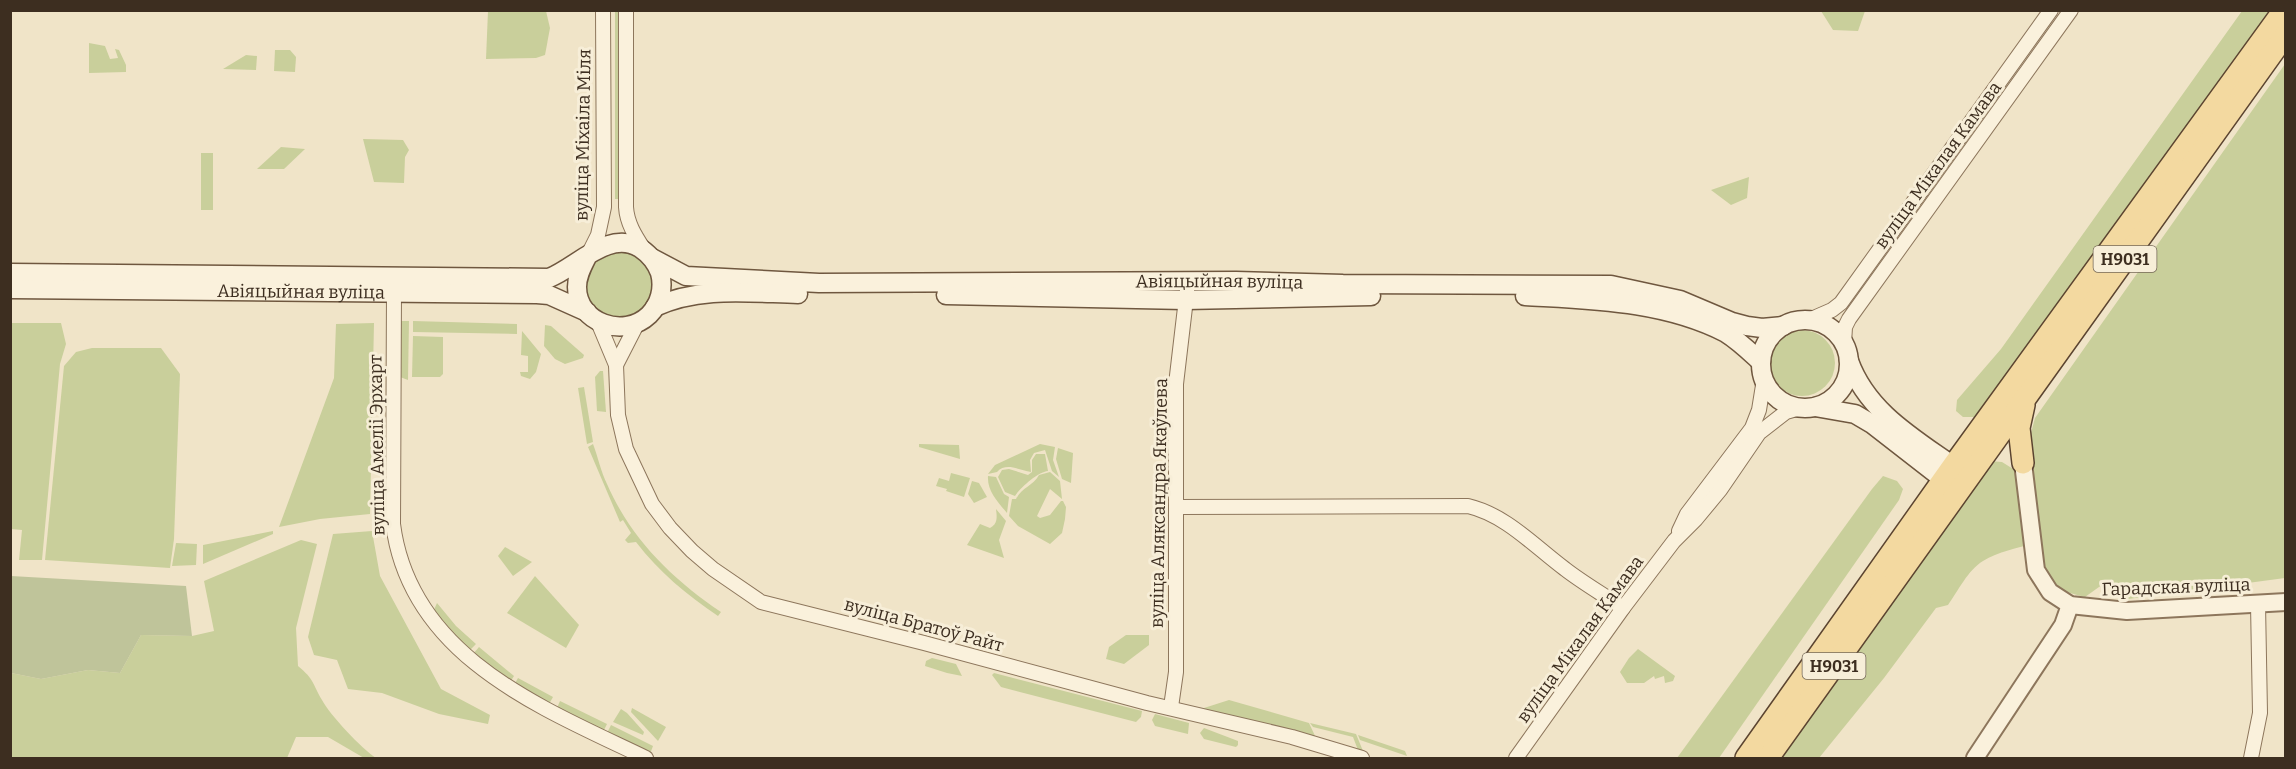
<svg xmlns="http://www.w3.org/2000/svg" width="2296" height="769" font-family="Bitter,serif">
  <rect width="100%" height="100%" fill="#f0e4c8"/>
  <g fill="#c9cf9b">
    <path d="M488 11H546L550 28 545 55 536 58 486 59Z"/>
    <rect x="615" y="11" width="6" height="188"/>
    <path d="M1821 11H1865L1858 31 1833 30Z"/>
    <path d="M2242 11H2270L1978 417H1963L1956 411 1957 400 2001 349Z"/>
    <path d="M89 43 105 46 110 59 118 58 115 49 119 50 126 65V72L89 73Z"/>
    <path d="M275 50H290L296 57 295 72 274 71Z"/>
    <path d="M246 55 257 56 256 70 223 69Z"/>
    <path d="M2285 64V578L2128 599 2118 587 2106 582 2085 597C2046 588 2045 579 2037 542 2020 548 1999 551 1983 561 1968 570 1958 591 1948 605L1936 608 1884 678 1819 758H1780L1989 461 2002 462 2018 472 2034 468 2031 433 2035 418Z"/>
    <path d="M363 139 403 140 409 150 405 157 404 183 374 182Z"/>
    <path d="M281 147 305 149 284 169H257Z"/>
    <rect x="201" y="153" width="12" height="57"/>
    <path d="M1749 177 1747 198 1731 205 1711 190Z"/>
    <circle cx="619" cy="285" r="33"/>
    <path d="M400 321H409L408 380 400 377Z"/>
    <path d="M413 321 517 324V334L413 332Z"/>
    <path d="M10 323H61L66 344 60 364 42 560H19L22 530 11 529Z"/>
    <path d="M374 323 370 514 320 519 279 527 334 378 336 324Z"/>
    <path d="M545 325 551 326 584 355 583 358 565 364 555 359 544 346Z"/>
    <circle cx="1802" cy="363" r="33"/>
    <path d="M522 331 541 354 536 372 530 379 521 376 520 372H528V356L521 355Z"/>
    <path d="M413 336 443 337V374L440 377H412Z"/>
    <path d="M92 348H161L180 374 174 539 170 568 45 560 64 366 76 352Z"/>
    <path d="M600 371H603L606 412 597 411 595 377Z"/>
    <path d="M584 387 593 442 587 444 578 388Z"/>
    <path d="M593 444C598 457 601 472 607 484 631 539 672 579 721 612L718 616C687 595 659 572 636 542L628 543 625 540 631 533 623 520 620 522 588 447Z"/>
    <path d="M919 444 959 445 960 459 919 447Z"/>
    <path d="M1040 444 1055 447 1053 460 1059 477 1052 471 1045 450 1034 453 1030 460 1031 472C1019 470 1006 462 997 472L988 474 995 465Z"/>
    <path d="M1058 448 1073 453 1071 483 1062 479 1056 459Z"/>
    <path d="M1036 454H1045L1048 471C1038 472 1021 487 1015 496L1005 492 998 477 1002 470 1009 469 1028 475 1032 472V460Z"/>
    <path d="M1050 472 1060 481 1062 499 1050 489 1037 516 1040 518 1050 515 1061 501H1063L1066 507 1065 519 1062 533 1050 544 1018 526 1009 516 1012 499H1016C1022 487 1033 486 1039 475Z"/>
    <path d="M951 473 970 478 964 497 946 491 947 489 936 486 939 478 949 481Z"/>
    <path d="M988 476 996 477 1004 494 1009 497 1007 513C998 502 987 491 988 476Z"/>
    <path d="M1883 476 1897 481 1903 489 1899 500 1719 758H1677L1872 489Z"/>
    <path d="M972 481 979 483 987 497 974 503 968 494Z"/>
    <path d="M996 509 1006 521 999 540 1004 558 967 545 980 524 990 528C998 524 997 517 996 509Z"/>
    <path d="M273 531V534L203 564V545Z"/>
    <path d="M372 531 380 576 441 689 490 715 488 724 439 714 382 693 348 689 337 660 314 655 308 637 333 534Z"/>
    <path d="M301 540 317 544 296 628 298 666C315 680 312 683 322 700 330 715 362 749 376 758H364L328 737H296L287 758H11V673L41 679 88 670 120 673 141 635 192 636 214 631 204 581Z"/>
    <path d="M176 543 197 544 196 565 172 566Z"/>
    <path d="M505 547 532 562 513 576 498 556Z"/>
    <path d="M535 576 579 625 566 648 507 613Z"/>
    <path d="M437 603 456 626 476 644 469 651 433 612Z"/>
    <path d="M1126 635H1149V645L1124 664 1106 659 1109 647Z"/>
    <path d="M479 647 514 676 509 684 473 654Z"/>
    <path d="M1638 649 1675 676 1673 681 1665 683 1664 676 1655 679 1654 676 1644 683H1627L1620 672 1629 658Z"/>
    <path d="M932 658 956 664 962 676 947 673 925 666 926 661Z"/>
    <path d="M994 673 1142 711 1141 717 1136 722 1001 687 992 675Z"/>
    <path d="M518 678 553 697 549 704 513 687Z"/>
    <path d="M1229 700 1309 723 1316 738 1206 713 1204 708Z"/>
    <path d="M560 701 607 724 603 732 557 708Z"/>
    <path d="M632 708 666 727 658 741 631 712Z"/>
    <path d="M621 709 627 713 644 732 643 735 613 722Z"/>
    <path d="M1155 714 1189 723 1188 734 1155 726 1152 720Z"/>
    <path d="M1310 723 1356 734 1363 751 1358 750 1353 737 1313 727Z"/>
    <path d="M611 725 653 746 650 754 607 733Z"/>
    <path d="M1204 728 1238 741V745L1236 747 1204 739 1200 733Z"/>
    <path d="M1358 735 1405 751 1407 756 1360 740Z"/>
  </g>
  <path fill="#bfc49a" d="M11 576 186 586 192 636 141 635 120 673 88 670 41 679 11 673Z"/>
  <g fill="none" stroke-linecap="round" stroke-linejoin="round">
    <defs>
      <g id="minor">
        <path d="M626 10V207C627 224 636 237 645 251"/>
        <path d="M587 257 598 235 604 207 603 10"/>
        <path d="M394 291 393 524C410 657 542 708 646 758"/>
        <path d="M1809 320 1832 310 1841 303 2051 10"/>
        <path d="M598 322 616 365 618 415 626 449 652 504 670 528 692 551 713 569 761 602 924 643 1147 703 1292 737 1362 758"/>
        <path d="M1844 344 1845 327 1849 319 2071 10"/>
        <path d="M616 365 637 324"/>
        <path d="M1176 507 1468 506C1506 515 1534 546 1565 569 1583 583 1604 595 1623 608"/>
        <path d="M1679 531 1687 514 1752 428 1759 410 1764 379"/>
        <path d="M1171 707 1176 672V384L1188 282"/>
        <path d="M1516 758 1623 608 1674 541 1696 519 1720 490 1759 433 1786 412 1800 408"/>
        <path d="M2251 758 2260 713 2258 604"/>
      </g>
      <g id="tertiary">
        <path d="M2023 463 2036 570 2050 592 2070 605 2127 611 2286 602"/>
        <path d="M1975 758 2063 625 2070 605"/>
      </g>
      <g id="secondary">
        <path id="s1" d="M652 258 686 276 819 283 1236 281 1343 284 1611 285 1680 300 1732 322 1747 326 1762 328 1783 326"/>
        <path d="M10 273 549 278C577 267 609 229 640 248 649 254 656 262 660 273 664 288 660 304 649 315 624 339 577 323 577 287 577 276 582 267 587 257"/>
        <path id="s2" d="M10 289 537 294 549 295 587 312"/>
        <path d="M946 295 1185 300 1371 296"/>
        <path d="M1525 296C1592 300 1664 301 1726 333 1739 341 1750 352 1761 362"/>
        <path d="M655 307C699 286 751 293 798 294"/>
        <circle cx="1805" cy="364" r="44"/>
        <path d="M1849 361C1867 411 1912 437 1953 466L1960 478"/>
        <path d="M1815 407 1855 414 1872 424 1944 480 1957 482"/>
      </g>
      <g id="primary">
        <path d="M2023 463 2019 428 2024 405"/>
        <path d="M1746 758 1953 466 2284 10"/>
        <path d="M1768 758 2286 34"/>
      </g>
    </defs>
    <use href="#minor" stroke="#8d765c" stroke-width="16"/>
    <use href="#tertiary" stroke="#8d765c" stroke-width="20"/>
    <use href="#secondary" stroke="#6f573f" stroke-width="21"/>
    <use href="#primary" stroke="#5b4430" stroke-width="24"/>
    <use href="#minor" stroke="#faf1dc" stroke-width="14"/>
    <use href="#tertiary" stroke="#faf1dc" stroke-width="16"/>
    <use href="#secondary" stroke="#faf1dc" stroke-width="18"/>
    <use href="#primary" stroke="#f3d9a0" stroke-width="21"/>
  </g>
  <g text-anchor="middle" stroke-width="6" stroke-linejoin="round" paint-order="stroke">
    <g fill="#f7eed8" stroke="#756857" stroke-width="1.5">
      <rect x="2093.5" y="246" width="63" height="26" rx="4.5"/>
      <rect x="1802.5" y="653" width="63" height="26" rx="4.5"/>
    </g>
    <g font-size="16" font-weight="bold" fill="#3d2e20">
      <text x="2125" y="265">Н9031</text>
      <text x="1834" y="672">Н9031</text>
    </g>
    <g font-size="18" fill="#3d2e20" stroke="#f7eed8">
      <text transform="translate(583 135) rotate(-89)" y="6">вуліца Міхаіла Міля</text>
      <text transform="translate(1938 165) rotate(-54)" y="6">вуліца Мікалая Камава</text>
      <text dy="6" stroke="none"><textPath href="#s1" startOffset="572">Авіяцыйная вуліца</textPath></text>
      <text dy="6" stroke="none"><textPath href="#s2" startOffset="291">Авіяцыйная вуліца</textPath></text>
      <text transform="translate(377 445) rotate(-91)" y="6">вуліца Амеліі Эрхарт</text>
      <text transform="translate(1159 503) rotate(-89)" y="6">вуліца Аляксандра Якаўлева</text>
      <text transform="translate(2176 587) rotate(-2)" y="6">Гарадская вуліца</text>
      <text transform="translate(924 625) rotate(15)" y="6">вуліца Братоў Райт</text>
      <text transform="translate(1580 639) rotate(-54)" y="6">вуліца Мікалая Камава</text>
    </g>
  </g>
  <rect width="2296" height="769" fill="none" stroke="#3d2e20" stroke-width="24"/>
</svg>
